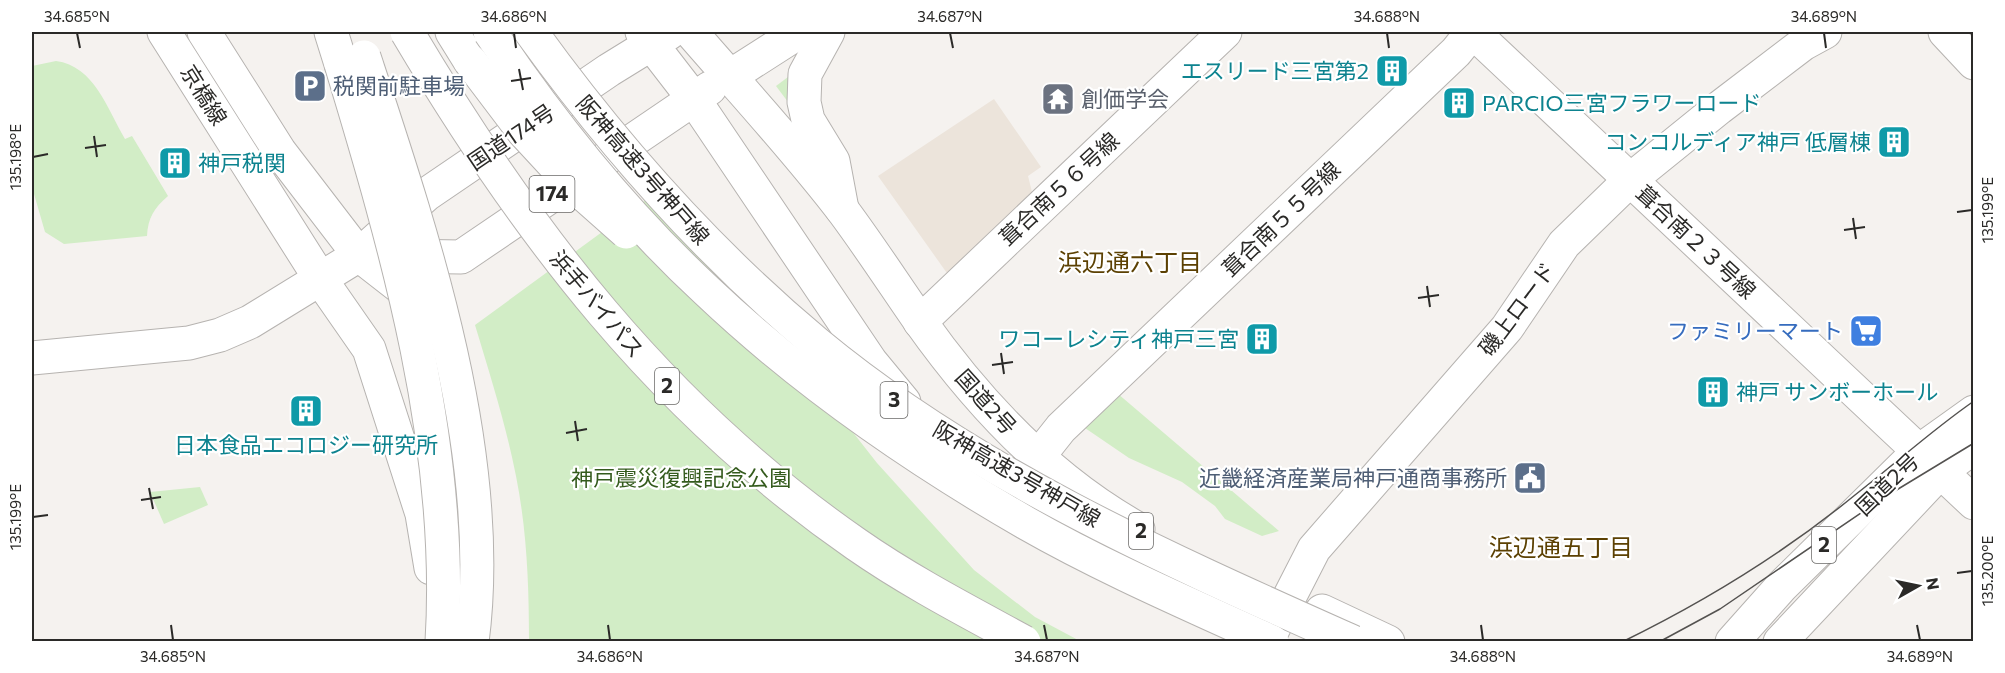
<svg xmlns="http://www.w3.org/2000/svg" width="2005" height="673" font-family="Commissioner,'Noto Sans JP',sans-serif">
  <rect width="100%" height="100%" fill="#f5f2ef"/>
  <path fill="#ece4db" d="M994 99 1041 167 1028 176 1032 192 949 276 878 176Z"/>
  <g fill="#d2edc6">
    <path d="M56 61C94 66 107 108 125 139L132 136 168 196C154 208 148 218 147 236L64 244 45 232 32 187V66Z"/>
    <path d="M796 71 791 106 776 86Z"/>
    <path d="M669 183 786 347 877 463 974 570 1035 617 1080 641H529C529 586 527 531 516 476 506 425 490 375 475 325Z"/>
    <path d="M1117 393 1279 531 1262 536 1225 519 1215 506 1182 482 1129 458 1085 428Z"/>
    <path d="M200 487 208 505 164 524 150 492Z"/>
  </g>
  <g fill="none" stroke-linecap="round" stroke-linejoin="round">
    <defs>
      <g id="minor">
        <path d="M164 32 321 280 369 349 422 514 431 568"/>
        <path d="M204 32 280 152 359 255 418 301"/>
        <path d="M331 32 341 64"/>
        <path d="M828 32 805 74 804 102 808 120 833 161 842 209"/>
        <path d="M1473 32 1974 503"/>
        <path d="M1945 32 1974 63"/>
        <path d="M920 322 1225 32"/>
        <path d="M1038 457 1061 428 1456 52 1472 32"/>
        <path d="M1270 635 1314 549 1507 328 1564 244 1630 180 1719 108 1803 44 1825 32"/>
      </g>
      <path id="major" d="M729 77 799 32"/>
      <g id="highway">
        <path d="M452 32 470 61"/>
        <path d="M642 32 693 98 871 362 904 402"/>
        <path d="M691 32C742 91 796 149 844 212 870 247 894 284 919 320 977 402 1050 480 1138 529"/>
        <path d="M400 256 461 257 710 88"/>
        <path d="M32 358 189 343 220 335 250 322 359 255 427 194 609 70 669 33"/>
        <path d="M1322 611 1388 642"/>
        <path d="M1732 642 1781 587 1918 452 1974 412"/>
        <path d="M1780 642 1940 472 1974 447"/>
      </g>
    </defs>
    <use href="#minor" stroke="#b6b3b0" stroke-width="35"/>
    <use href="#major" stroke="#b6b3b0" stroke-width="35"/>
    <use href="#highway" stroke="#b6b3b0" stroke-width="35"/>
    <use href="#minor" stroke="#fff" stroke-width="33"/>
    <use href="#major" stroke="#fff" stroke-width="33"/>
    <use href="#highway" stroke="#fff" stroke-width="33"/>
    <g stroke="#545250" stroke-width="1.5">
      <path d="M1622 642C1704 602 1784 553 1855 495 1895 464 1932 430 1974 401"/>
      <path d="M1659 642 1720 609 1880 500 1974 443"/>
    </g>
    <defs>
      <g id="minor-bridge">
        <path d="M364 57C422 233 497 454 472 642"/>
        <path d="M341 64C397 249 454 446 442 642"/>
      </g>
      <g id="highway-bridge">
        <path d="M407 32C527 234 660 408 856 544 909 581 967 611 1024 642"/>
        <path d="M490 32C552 124 625 215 707 291 802 381 913 458 1026 523 1105 568 1189 604 1272 642"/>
        <path d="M531 32C614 147 706 251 816 343 974 474 1167 559 1353 642"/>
        <path d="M470 61 523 131 573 185 626 232"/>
      </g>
    </defs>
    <use href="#minor-bridge" stroke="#b6b3b0" stroke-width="35" stroke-linecap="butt"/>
    <use href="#highway-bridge" stroke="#b6b3b0" stroke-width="35" stroke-linecap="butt"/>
    <use href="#minor-bridge" stroke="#fff" stroke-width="33"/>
    <use href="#highway-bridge" stroke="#fff" stroke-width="33"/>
  </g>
  <path fill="none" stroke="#2b2a28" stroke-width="2" d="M77 33 80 48M514 33 516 48M950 33 953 48M1387 33 1389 48M1824 33 1826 48M519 69 523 90M511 81 531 78M94 136 97 157M85 148 106 145M33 157 48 154M1957 212 1972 210M1853 218 1856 239M1844 230 1865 227M1427 286 1430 307M1418 298 1439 295M1001 353 1004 374M992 365 1013 362M575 421 578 441M566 433 587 429M149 488 153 509M141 500 161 497M33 517 48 515M1957 573 1972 571M171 625 173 640M608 625 610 640M1044 625 1047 640M1481 625 1483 640M1917 625 1920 640"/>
  <defs>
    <symbol id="building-square" viewBox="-11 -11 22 22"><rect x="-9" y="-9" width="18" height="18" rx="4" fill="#0f9aa8" stroke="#fff"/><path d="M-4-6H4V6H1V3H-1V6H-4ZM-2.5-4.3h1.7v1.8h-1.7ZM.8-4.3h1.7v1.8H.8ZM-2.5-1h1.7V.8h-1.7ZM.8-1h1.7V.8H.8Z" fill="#fff"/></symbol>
    <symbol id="parking-square" viewBox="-11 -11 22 22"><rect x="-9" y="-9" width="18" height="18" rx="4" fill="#5c6f8a" stroke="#fff"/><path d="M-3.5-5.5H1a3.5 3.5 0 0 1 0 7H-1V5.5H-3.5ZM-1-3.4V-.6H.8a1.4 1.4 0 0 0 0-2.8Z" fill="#fff"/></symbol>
    <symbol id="temple-square" viewBox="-11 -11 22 22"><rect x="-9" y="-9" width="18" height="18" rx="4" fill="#6b7280" stroke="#fff"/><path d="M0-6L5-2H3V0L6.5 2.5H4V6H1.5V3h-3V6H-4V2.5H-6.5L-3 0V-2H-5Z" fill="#fff"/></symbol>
    <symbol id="supermarket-square" viewBox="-11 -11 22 22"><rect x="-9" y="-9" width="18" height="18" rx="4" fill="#3f7fe0" stroke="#fff"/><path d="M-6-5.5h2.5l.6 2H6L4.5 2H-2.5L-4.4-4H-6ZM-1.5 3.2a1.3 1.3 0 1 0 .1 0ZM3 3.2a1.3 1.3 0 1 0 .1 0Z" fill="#fff"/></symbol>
    <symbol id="civic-square" viewBox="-11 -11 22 22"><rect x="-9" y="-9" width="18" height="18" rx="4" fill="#5c6f8a" stroke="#fff"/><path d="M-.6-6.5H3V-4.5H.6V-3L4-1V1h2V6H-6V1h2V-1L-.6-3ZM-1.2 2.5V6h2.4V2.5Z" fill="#fff"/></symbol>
  </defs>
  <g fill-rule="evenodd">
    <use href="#building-square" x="1373" y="52" width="38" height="38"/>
    <use href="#parking-square" x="291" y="67" width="38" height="38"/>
    <use href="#temple-square" x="1039" y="80" width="38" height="38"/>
    <use href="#building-square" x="1440" y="84" width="38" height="38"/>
    <use href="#building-square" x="1875" y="123" width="38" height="38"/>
    <use href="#building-square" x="156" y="144" width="38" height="38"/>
    <use href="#supermarket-square" x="1847" y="312" width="38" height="38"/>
    <use href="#building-square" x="1243" y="320" width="38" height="38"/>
    <use href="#building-square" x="1694" y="373" width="38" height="38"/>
    <use href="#building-square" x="287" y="392" width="38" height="38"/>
    <use href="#civic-square" x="1511" y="459" width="38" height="38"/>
  </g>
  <g text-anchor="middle" stroke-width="4.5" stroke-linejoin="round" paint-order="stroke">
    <g fill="#fff" stroke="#6b6a68" stroke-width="1.5">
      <rect x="529.5" y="176" width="45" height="36" rx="4.5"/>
      <rect x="655" y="368" width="24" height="36" rx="4.5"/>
      <rect x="880.5" y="382" width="27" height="36" rx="4.5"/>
      <rect x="1129" y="513" width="24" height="36" rx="4.5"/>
      <rect x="1812" y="527" width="24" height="36" rx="4.5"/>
    </g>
    <g font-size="21" font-weight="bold" fill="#2b2a28">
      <text x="552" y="201">174</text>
      <text x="667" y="393">2</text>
      <text x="894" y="407">3</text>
      <text x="1141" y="538">2</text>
      <text x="1824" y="552">2</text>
    </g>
    <g font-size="22" fill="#0d838f" stroke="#fff" text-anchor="end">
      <text x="1369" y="79">エスリード三宮第2</text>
      <text x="1482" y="111" text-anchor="start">PARCIO三宮フラワーロード</text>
      <text x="1871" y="150">コンコルディア神戸 低層棟</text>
      <text x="198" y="171" text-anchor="start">神戸税関</text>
      <text x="1239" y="347">ワコーレシティ神戸三宮</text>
      <text x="1736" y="400" text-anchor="start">神戸 サンボーホール</text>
      <text x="306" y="453" text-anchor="middle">日本食品エコロジー研究所</text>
    </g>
    <g font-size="22" fill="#4e5e75" stroke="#fff" text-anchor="start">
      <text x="333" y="94">税関前駐車場</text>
      <text x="1507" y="486" text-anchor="end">近畿経済産業局神戸通商事務所</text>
    </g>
    <g font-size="22" fill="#2b2a28" stroke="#fff">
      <text transform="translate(204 95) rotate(58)" y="8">京橋線</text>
      <text transform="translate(511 137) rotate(-34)" y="8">国道174号</text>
      <text transform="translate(643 170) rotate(49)" y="8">阪神高速3号神戸線</text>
      <text transform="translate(1059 189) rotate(-43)" y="8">葺合南５６号線</text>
      <text transform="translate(1281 219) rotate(-44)" y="8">葺合南５５号線</text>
      <text transform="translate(1696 242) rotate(43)" y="8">葺合南２３号線</text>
      <text transform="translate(597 304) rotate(50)" y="8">浜手バイパス</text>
      <text transform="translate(1517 309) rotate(-53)" y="8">磯上ロード</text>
      <text transform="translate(986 402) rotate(48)" y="8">国道2号</text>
      <text transform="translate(1017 474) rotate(30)" y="8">阪神高速3号神戸線</text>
      <text transform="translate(1887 484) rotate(-44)" y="8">国道2号</text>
    </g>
    <g font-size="22" fill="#5b616d" stroke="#fff" text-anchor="start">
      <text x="1081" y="107">創価学会</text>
    </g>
    <g font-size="22" fill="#366cbe" stroke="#fff" text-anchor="end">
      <text x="1843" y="339">ファミリーマート</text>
    </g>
    <g font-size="22" fill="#345b1d" stroke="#fff">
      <text x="681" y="486">神戸震災復興記念公園</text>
    </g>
    <g font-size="24" fill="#5c4103" stroke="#fff">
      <text x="1130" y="271">浜辺通六丁目</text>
      <text x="1561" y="556">浜辺通五丁目</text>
    </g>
  </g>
  <rect width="2005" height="673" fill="none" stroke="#ffffff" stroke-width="66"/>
  <g transform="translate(1918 586) rotate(81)" stroke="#ffffff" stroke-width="4.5" paint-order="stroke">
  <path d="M0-4.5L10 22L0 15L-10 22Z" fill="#2b2a28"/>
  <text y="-9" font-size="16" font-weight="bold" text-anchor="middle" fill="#2b2a28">N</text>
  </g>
  <rect x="33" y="33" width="1939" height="607" fill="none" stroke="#2b2a28" stroke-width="2"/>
  <g font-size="15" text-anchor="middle" fill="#2b2a28">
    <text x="77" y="22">34.685°N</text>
    <text x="514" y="22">34.686°N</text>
    <text x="950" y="22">34.687°N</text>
    <text x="1387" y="22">34.688°N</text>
    <text x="1824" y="22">34.689°N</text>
    <text transform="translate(16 157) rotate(-90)" y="5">135.198°E</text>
    <text transform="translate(1988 210) rotate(-90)" y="5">135.199°E</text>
    <text transform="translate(16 517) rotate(-90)" y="5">135.199°E</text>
    <text transform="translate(1988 571) rotate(-90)" y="5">135.200°E</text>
    <text x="173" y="662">34.685°N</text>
    <text x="610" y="662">34.686°N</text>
    <text x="1047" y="662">34.687°N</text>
    <text x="1483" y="662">34.688°N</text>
    <text x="1920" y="662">34.689°N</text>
  </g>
</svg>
